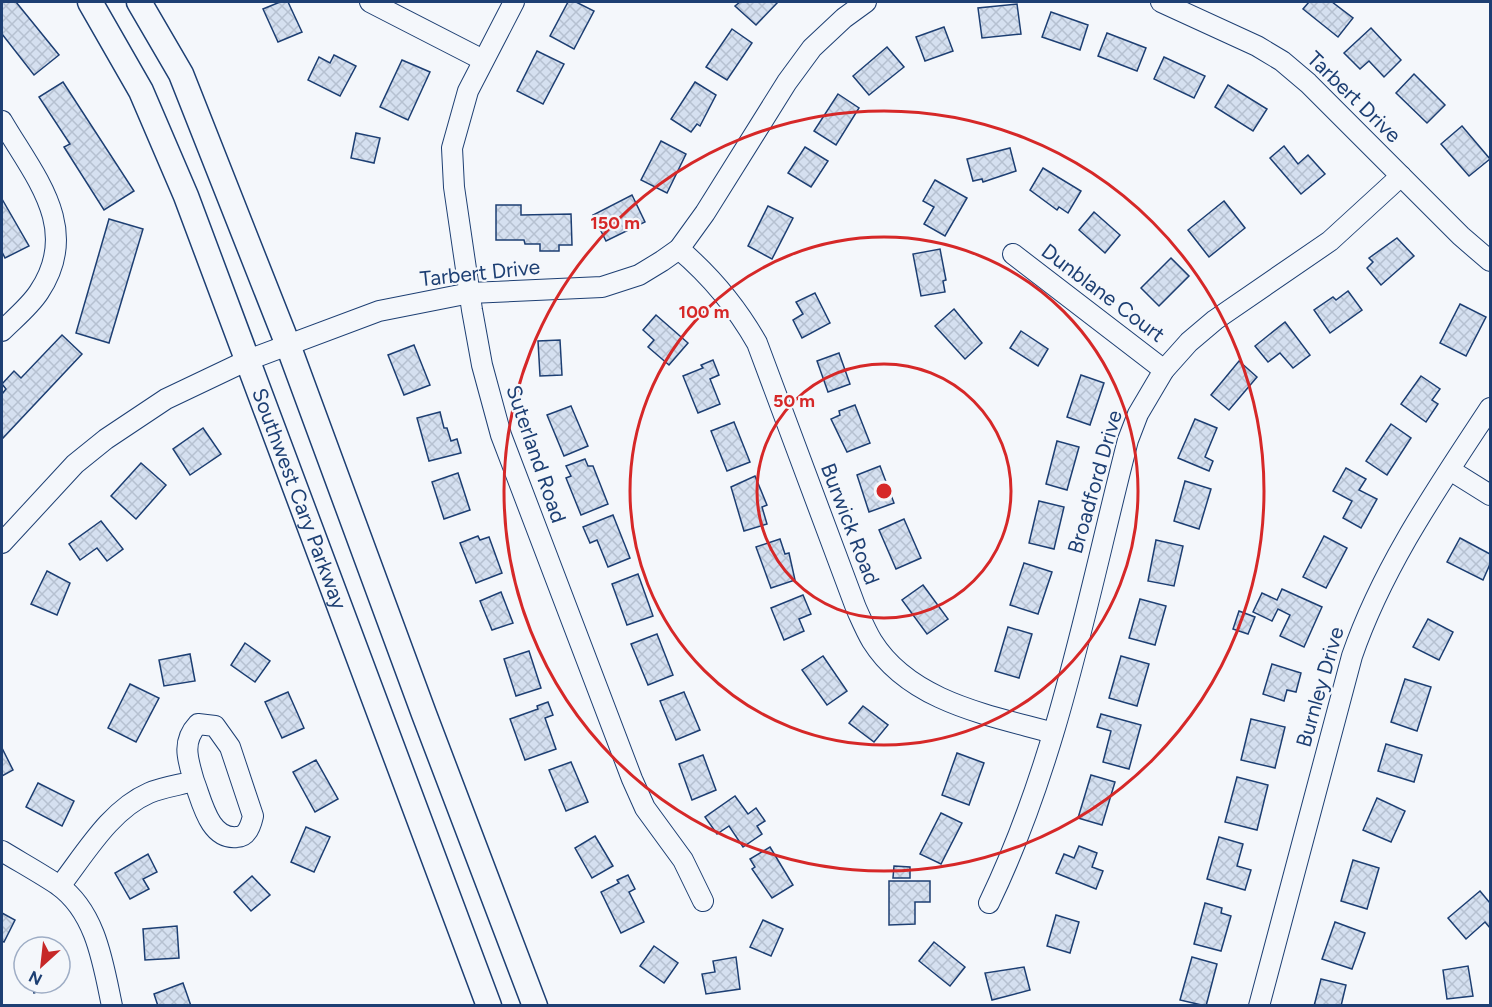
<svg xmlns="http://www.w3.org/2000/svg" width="1492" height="1007" font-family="Figtree,sans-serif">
  <defs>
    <pattern id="building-cross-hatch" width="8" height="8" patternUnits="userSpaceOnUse" patternTransform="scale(1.5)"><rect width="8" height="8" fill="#d5e0f0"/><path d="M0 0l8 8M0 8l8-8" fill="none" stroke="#b6c1d1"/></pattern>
  </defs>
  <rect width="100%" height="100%" fill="#f4f7fb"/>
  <g fill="url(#building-cross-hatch)" stroke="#1d3f73" stroke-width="1.5">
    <path d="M2 2H16L59 55 34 75 2 34Z"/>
    <path d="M280 2H288L302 32 278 42 263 9Z"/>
    <path d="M568 2H576L594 11 574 49 550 36Z"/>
    <path d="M740 2H778L756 25 735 6Z"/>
    <path d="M1309 2H1332L1353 18 1338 37 1303 9Z"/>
    <path d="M1017 4 1021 34 982 38 978 8Z"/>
    <path d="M1051 12 1088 25 1080 50 1042 37Z"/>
    <path d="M944 27 953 51 925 61 916 37Z"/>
    <path d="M1371 28 1401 60 1384 77 1369 61 1360 69 1344 53Z"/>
    <path d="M732 29 752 43 727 80 706 67Z"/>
    <path d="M1107 33 1146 48 1137 71 1098 56Z"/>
    <path d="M887 47 904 67 869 95 853 76Z"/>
    <path d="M537 51 564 64 543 104 517 91Z"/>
    <path d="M334 55 356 66 340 96 308 80 319 57 330 63Z"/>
    <path d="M1164 57 1205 76 1194 98 1154 79Z"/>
    <path d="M402 60 430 72 408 120 380 107Z"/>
    <path d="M1414 74 1445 105 1427 123 1396 93Z"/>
    <path d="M63 82 134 191 104 210 64 147 70 144 39 97Z"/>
    <path d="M695 82 716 95 700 126 697 124 691 132 671 119Z"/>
    <path d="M1228 85 1267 109 1253 131 1215 107Z"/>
    <path d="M838 94 859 108 836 145 814 131Z"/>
    <path d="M1462 126 1490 159 1469 176 1441 144Z"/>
    <path d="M356 133 380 138 374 163 351 158Z"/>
    <path d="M661 141 686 154 667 193 641 180Z"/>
    <path d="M1284 146 1298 164 1308 155 1325 174 1301 194 1270 158Z"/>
    <path d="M805 147 828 161 811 187 788 173Z"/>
    <path d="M1010 148 1016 171 983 182 982 179 973 181 967 159Z"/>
    <path d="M1043 168 1081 191 1068 213 1059 207 1057 210 1030 190Z"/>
    <path d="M935 180 967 198 945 236 924 224 934 207 923 201Z"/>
    <path d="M632 195 645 222 606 241 593 215Z"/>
    <path d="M2 199 29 246 5 258 2 252Z"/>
    <path d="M1224 201 1245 228 1209 257 1188 230Z"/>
    <path d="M496 205H521V215L571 214 572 245H559V251H540V244H525L524 240H496Z"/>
    <path d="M768 206 793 218 772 259 748 246Z"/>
    <path d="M1094 212 1120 235 1105 253 1079 230Z"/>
    <path d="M109 219 143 229 109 343 76 333Z"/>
    <path d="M1397 238 1414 256 1381 285 1367 268 1373 262 1369 258Z"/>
    <path d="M940 249 946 280 943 281 945 292 921 296 913 254Z"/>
    <path d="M1171 258 1189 276 1159 306 1141 288Z"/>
    <path d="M1348 291 1362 310 1330 333 1314 310 1333 297 1336 300Z"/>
    <path d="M815 293 830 323 802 338 793 320 803 314 796 302Z"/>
    <path d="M1460 304 1486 317 1466 356 1440 343Z"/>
    <path d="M954 309 982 343 965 359 935 326Z"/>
    <path d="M656 315 688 343 669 365 648 347 654 340 643 330Z"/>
    <path d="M1285 322 1310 355 1293 368 1280 353 1268 362 1255 346Z"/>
    <path d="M1021 331 1048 349 1038 366 1010 348Z"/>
    <path d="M62 335 82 354 2 439V394L6 389 2 384 14 371 21 378Z"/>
    <path d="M560 340 562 375 540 376 538 341Z"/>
    <path d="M414 345 430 385 404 395 388 355Z"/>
    <path d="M839 353 850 384 828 392 817 361Z"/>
    <path d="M713 360 719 375 710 379 720 404 698 413 683 376 703 368 701 365Z"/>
    <path d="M1239 361 1257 377 1229 410 1211 395Z"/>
    <path d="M1081 375 1104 383 1090 425 1067 417Z"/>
    <path d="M1421 376 1440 389 1432 400 1438 404 1426 422 1401 404Z"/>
    <path d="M855 405 870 443 847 452 831 419 840 415 839 411Z"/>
    <path d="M571 406 588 446 564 456 547 415Z"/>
    <path d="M440 412 444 428H447L451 441 457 439 461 453 429 461 417 418Z"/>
    <path d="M1195 419 1217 428 1205 457 1213 461 1209 471 1178 458Z"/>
    <path d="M734 422 750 462 727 471 711 431Z"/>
    <path d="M1391 424 1411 438 1387 475 1366 461Z"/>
    <path d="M203 428 221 454 190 475 173 449Z"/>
    <path d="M1057 441 1079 447 1067 490 1046 484Z"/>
    <path d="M585 459 588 466H593L608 504 581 515 566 478 571 476 566 466Z"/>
    <path d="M141 463 166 485 136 519 111 496Z"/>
    <path d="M880 466 894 503 869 512 857 475Z"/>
    <path d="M1346 468 1366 479 1359 490 1377 499 1361 528 1343 518 1352 501 1333 491Z"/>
    <path d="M458 473 470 510 444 519 432 482Z"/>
    <path d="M755 476 767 505 762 507 767 524 744 531 731 487Z"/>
    <path d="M1185 481 1211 489 1199 529 1174 521Z"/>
    <path d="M1039 501 1064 507 1054 549 1029 543Z"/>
    <path d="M613 515 630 558 608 567 597 540 590 543 583 527Z"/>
    <path d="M904 519 921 558 896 569 879 530Z"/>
    <path d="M101 521 123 549 107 561 97 548 80 560 69 544Z"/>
    <path d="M478 536 480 540 489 537 502 573 476 583 460 543Z"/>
    <path d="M1324 536 1347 548 1326 588 1303 577Z"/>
    <path d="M1460 538 1490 554V564L1483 580 1447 562Z"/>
    <path d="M780 539 785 554 789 553 795 580 771 588 756 547Z"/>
    <path d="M1156 540 1183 546 1174 586 1148 581Z"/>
    <path d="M1024 563 1052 572 1038 614 1010 605Z"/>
    <path d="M47 571 70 583 57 615 31 604Z"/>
    <path d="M638 574 653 616 627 625 612 584Z"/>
    <path d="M923 585 948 619 927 634 902 600Z"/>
    <path d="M1282 589 1322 607 1304 647 1280 636 1290 615 1278 609 1272 621 1253 612 1262 593 1277 600Z"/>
    <path d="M501 592 513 623 492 630 480 601Z"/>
    <path d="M803 595 811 614 799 619 804 631 784 640 771 608Z"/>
    <path d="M1140 599 1166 606 1155 645 1129 638Z"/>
    <path d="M1239 611 1255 617 1248 634 1233 629Z"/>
    <path d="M1428 619 1453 632 1439 660 1413 647Z"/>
    <path d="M1008 627 1032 634 1019 678 995 671Z"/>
    <path d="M657 634 673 675 648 685 631 644Z"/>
    <path d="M245 643 270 661 255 682 231 665Z"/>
    <path d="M529 651 541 688 516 696 504 659Z"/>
    <path d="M190 654 195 681 164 686 159 660Z"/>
    <path d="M823 656 847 691 827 705 802 670Z"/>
    <path d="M1121 656 1149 664 1137 706 1109 698Z"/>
    <path d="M1272 664 1301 673 1296 692 1287 690 1284 701 1263 694Z"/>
    <path d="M1405 679 1431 687 1417 731 1391 722Z"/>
    <path d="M130 684 159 698 136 742 108 728Z"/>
    <path d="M288 692 304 728 282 738 265 702Z"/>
    <path d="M684 692 700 730 676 740 660 701Z"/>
    <path d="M548 702 553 715 545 718 556 749 525 760 510 719 538 709 537 706Z"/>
    <path d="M863 706 888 725 874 742 849 723Z"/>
    <path d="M1101 714 1141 725 1129 769 1103 762 1111 731 1097 727Z"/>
    <path d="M1251 719 1285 727 1275 768 1241 760Z"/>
    <path d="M1386 744 1422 755 1414 782 1378 771Z"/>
    <path d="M2 748 13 770 2 776Z"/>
    <path d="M957 753 984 763 969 805 942 795Z"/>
    <path d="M703 755 716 790 692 800 679 764Z"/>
    <path d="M316 760 338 799 315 812 293 772Z"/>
    <path d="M571 762 588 802 566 811 549 770Z"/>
    <path d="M1091 775 1115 782 1102 825 1078 818Z"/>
    <path d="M1237 777 1268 785 1257 830 1225 822Z"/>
    <path d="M38 783 74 801 62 826 26 807Z"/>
    <path d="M735 796 748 814 756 808 765 821 757 826 762 834 743 847 729 826 717 834 705 817Z"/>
    <path d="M1377 798 1405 811 1391 842 1363 830Z"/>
    <path d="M941 813 962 823 941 864 920 854Z"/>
    <path d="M306 827 330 837 314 872 291 862Z"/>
    <path d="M595 836 613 866 592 878 575 848Z"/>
    <path d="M1219 837 1243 844 1237 866 1251 870 1245 890 1207 879Z"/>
    <path d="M1079 846 1097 853 1092 867 1103 871 1096 889 1056 873 1064 854 1074 858Z"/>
    <path d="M770 847 793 885 772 898 752 869 755 867 750 859Z"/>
    <path d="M148 854 157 872 143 879 149 889 130 899 115 873Z"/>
    <path d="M1353 860 1379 868 1367 909 1341 901Z"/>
    <path d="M894 866 910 867V878H893Z"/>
    <path d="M628 875 635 889 629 892 644 922 621 933 601 892 619 883 617 880Z"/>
    <path d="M252 876 270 895 251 911 234 892Z"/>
    <path d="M889 881H930V902H915V924L889 925Z"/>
    <path d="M1480 891 1490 903V928L1485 922 1466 939 1448 918Z"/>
    <path d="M1205 903 1222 908 1221 913 1231 916 1221 951 1194 944Z"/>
    <path d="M2 913 15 920 4 942 2 941Z"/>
    <path d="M1056 915 1079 922 1070 953 1047 946Z"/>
    <path d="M763 920 783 929 771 956 750 947Z"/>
    <path d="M1335 922 1365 933 1352 969 1322 959Z"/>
    <path d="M177 926 179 958 145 960 143 929Z"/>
    <path d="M934 942 965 967 950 986 919 961Z"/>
    <path d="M654 946 678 963 664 983 640 966Z"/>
    <path d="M736 957 740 989 706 994 702 974 715 972 713 961Z"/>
    <path d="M1192 957 1217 964 1206 1006 1180 1000Z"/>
    <path d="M1468 966 1473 996 1447 999 1443 970Z"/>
    <path d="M1024 967 1030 990 992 1000 985 973Z"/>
    <path d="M1321 979 1346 985 1341 1006H1314Z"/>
    <path d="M31 983H60L34 993Z"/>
    <path d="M183 983 191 1006H158L154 994Z"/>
  </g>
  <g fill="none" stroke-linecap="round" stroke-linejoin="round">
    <defs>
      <g id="minor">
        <path d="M370 2 483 60"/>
        <path d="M514 2 468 91 452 148 454 187 472 310 482 365 501 435 632 779 645 808 683 860 703 901"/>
        <path d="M1161 2 1257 46 1282 61 1308 83 1461 236 1490 261"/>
        <path d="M2 121C34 176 82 228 39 292 30 306 14 319 2 331"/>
        <path d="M679 249C712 277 736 306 757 343L856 608C861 619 866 631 872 641 910 702 989 715 1053 733"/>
        <path d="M1013 254 1164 370"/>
        <path d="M1450 470 1490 495"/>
        <path d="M2 543 75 464 106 439 166 399 248 360 379 311 470 293 602 287 639 275 662 261 679 249 705 213 787 82 812 48 844 18 866 2"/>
        <path d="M2 851C20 862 40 873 58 885 96 912 103 963 112 1006"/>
        <path d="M60 886C85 854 110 810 149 793 163 787 180 785 194 781 188 760 181 742 198 724L215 726 230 747 253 816C251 825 247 837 237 837 209 840 202 801 194 781"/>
        <path d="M989 903C1059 758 1088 595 1128 440L1138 414 1164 370 1189 342 1215 320 1330 241 1401 176"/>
        <path d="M1259 1006 1352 656C1383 566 1438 487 1490 408"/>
      </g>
      <g id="major">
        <path id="s1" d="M90 2 141 91 186 196 489 1006"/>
        <path d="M139 2 181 74 288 345 424 714 535 1006"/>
      </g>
    </defs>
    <use href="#minor" stroke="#1d3f73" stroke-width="22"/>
    <use href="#major" stroke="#1d3f73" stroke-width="27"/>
    <use href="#minor" stroke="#f4f7fb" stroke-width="20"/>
    <use href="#major" stroke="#f4f7fb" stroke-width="24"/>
  </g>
  <g fill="none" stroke="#d62828" stroke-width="3">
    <circle cx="884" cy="491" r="127"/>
    <circle cx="884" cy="491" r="254"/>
    <circle cx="884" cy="491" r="380"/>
  </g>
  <g text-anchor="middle" stroke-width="4.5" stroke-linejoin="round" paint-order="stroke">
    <g font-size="21" fill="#1d3f73" stroke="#f4f7fb">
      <text transform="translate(1354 97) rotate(44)" y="7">Tarbert Drive</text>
      <text transform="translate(480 273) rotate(-6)" y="7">Tarbert Drive</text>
      <text transform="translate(1103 293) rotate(37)" y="7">Dunblane Court</text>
      <text transform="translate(536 454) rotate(71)" y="7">Suterland Road</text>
      <text transform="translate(1095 482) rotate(-74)" y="7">Broadford Drive</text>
      <text dy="7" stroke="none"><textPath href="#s1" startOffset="540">Southwest Cary Parkway</textPath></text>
      <text transform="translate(850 524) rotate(69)" y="7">Burwick Road</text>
      <text transform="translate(1320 687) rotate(-74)" y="7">Burnley Drive</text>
    </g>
  </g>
  <circle cx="884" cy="491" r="9" fill="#d62828" stroke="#f4f7fb" stroke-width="3"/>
  <g font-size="18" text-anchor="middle" font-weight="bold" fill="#d62828" stroke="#f4f7fb" stroke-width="4.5" stroke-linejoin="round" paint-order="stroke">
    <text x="615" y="229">150 m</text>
    <text x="704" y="318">100 m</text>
    <text x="794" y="407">50 m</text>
  </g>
  <rect width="1492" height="1007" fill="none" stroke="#1d3f73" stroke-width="6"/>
  <g transform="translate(42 965) rotate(207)"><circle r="28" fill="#f4f7fb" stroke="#9eadc5" stroke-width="1.5"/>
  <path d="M0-4.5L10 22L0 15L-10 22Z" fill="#c62828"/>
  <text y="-9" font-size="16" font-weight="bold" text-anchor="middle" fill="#1d3f73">N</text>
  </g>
</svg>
